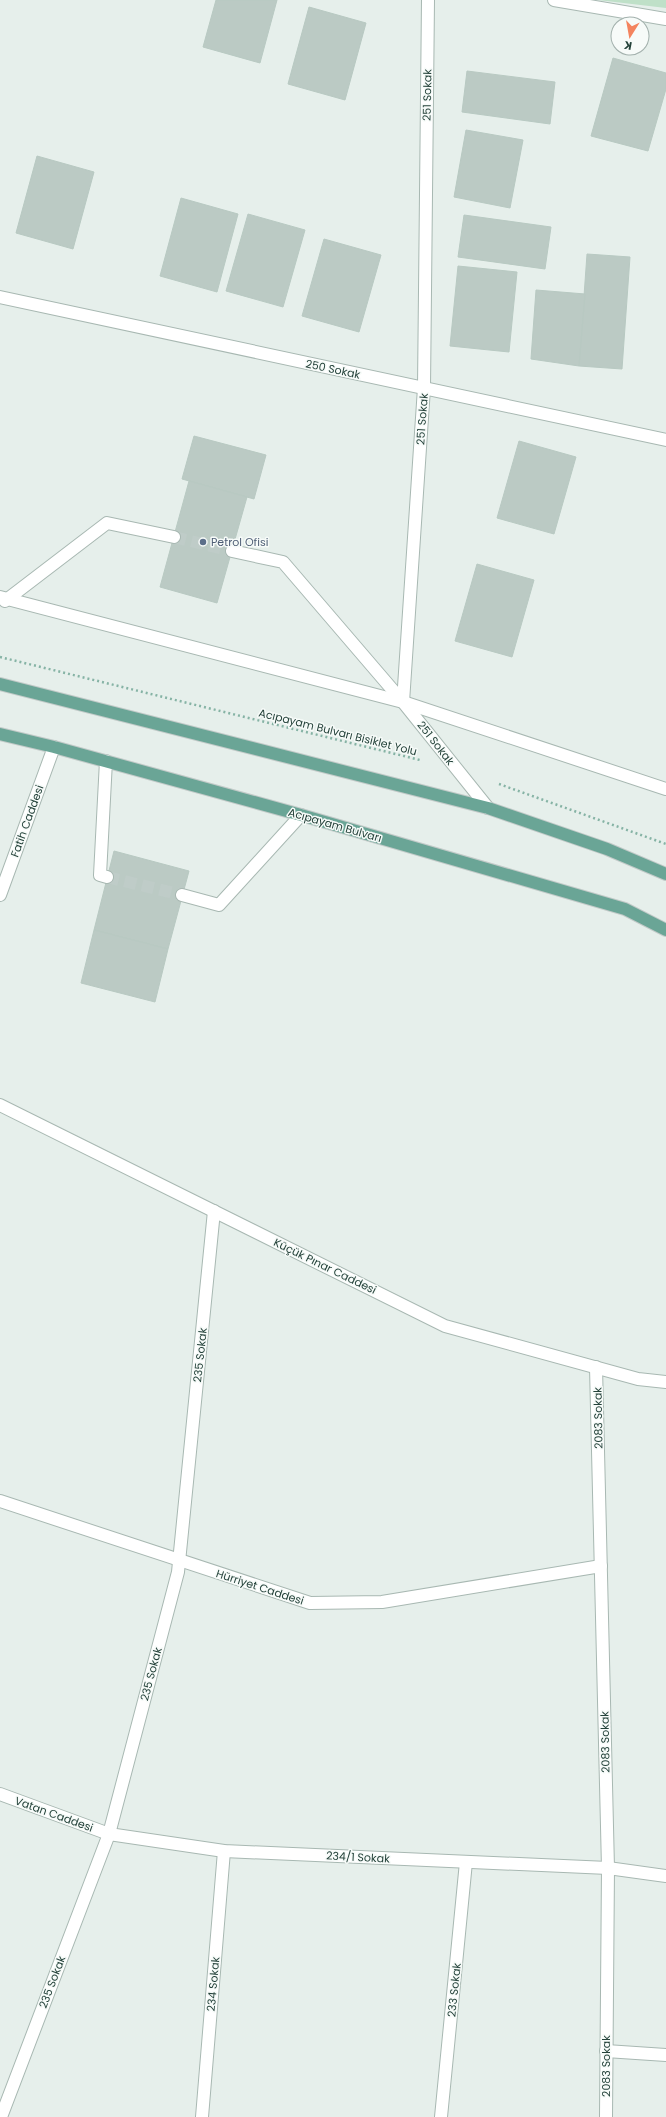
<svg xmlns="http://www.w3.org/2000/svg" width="666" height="2117" font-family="Poppins,sans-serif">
  <rect width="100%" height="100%" fill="#e6efeb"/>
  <path fill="#bfe0c8" d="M598 0H666V8Z"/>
  <g fill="#bbcac4" stroke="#b8c9c2">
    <path d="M216 0H277L260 63 203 47Z"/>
    <path d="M309 7 366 23 345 100 288 84Z"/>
    <path d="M613 58 666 73V89L648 151 591 136Z"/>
    <path d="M467 71 555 82 550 124 462 112Z"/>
    <path d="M466 130 523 140 510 208 454 197Z"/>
    <path d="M37 156 94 172 73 249 16 233Z"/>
    <path d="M181 198 238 214 217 292 160 276Z"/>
    <path d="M248 214 305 230 283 307 226 291Z"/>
    <path d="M464 215 551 227 545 269 458 257Z"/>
    <path d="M324 239 381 255 359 332 302 316Z"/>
    <path d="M587 254 630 257 622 369 579 366Z"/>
    <path d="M458 266 517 272 509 352 450 346Z"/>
    <path d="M536 290 585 294 579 366 531 359Z"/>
    <path d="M194 436 266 455 254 499 182 479Z"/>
    <path d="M519 441 576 457 554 534 497 518Z"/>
    <path d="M189 481 247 497 217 603 160 587Z"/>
    <path d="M477 564 534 580 512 657 455 641Z"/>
    <path d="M114 851 189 871 168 949 94 930Z"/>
    <path d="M94 930 168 949 155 1002 81 983Z"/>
  </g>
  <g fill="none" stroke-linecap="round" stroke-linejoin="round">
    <g stroke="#bfccc8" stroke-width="12" stroke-dasharray="12 6" stroke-linecap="butt">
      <path d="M174 537 232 551"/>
      <path d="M107 877 182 895"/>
    </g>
    <defs>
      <g id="minor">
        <path d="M554 0 666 19"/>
        <path d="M0 297 666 440"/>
        <path d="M232 551 283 562 403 702 488 808"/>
        <path d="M0 597 403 702 666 789"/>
        <path d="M5 601 107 523 174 537"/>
        <path d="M403 702 424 388 428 0"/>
        <path d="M106 761 100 875 107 877"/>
        <path d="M0 895 54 747"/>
        <path d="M182 895 219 905 301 815"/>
        <path d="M0 1105 445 1326 638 1379 666 1382"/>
        <path d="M596 1367 608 1868 606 2117"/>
        <path d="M0 1501 310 1603 382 1602 601 1566"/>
        <path d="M0 1794 109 1834 224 1851 608 1868 666 1876"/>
        <path d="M606 2051 666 2055"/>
        <path d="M1 2117 109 1834 178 1572 214 1211"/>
        <path d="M202 2117 224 1851"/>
        <path d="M441 2117 466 1862"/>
      </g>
      <g id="major">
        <path d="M0 684 488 808 607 849 666 874"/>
        <path d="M0 734 54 747 301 815 625 909 666 930"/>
      </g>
    </defs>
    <use href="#minor" stroke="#a8b8b2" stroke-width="14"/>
    <use href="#major" stroke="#c2cac8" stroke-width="14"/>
    <g stroke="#86b3a5" stroke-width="2.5" stroke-dasharray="2 3" stroke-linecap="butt">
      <path d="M0 657 420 760"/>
      <path d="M499 784 666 844"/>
    </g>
    <use href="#minor" stroke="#fff" stroke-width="12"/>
    <use href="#major" stroke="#6aa596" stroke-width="12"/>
  </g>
  <circle fill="#5c6f8a" stroke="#f7fbf9" stroke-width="1.5" cx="203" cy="542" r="4"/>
  <g text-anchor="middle" stroke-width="3" stroke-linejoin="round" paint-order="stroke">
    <g font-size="11" fill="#24423a" stroke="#f7fbf9">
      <text transform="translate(427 95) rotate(-89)" y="4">251 Sokak</text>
      <text transform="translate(333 369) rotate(12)" y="4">250 Sokak</text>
      <text transform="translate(422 419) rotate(-86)" y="4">251 Sokak</text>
      <text transform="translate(338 732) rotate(14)" y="4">Acıpayam Bulvarı Bisiklet Yolu</text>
      <text transform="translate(436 743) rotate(52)" y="4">251 Sokak</text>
      <text transform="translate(27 821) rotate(-70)" y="4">Fatih Caddesi</text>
      <text transform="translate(335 825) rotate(16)" y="4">Acıpayam Bulvarı</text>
      <text transform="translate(325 1266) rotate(26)" y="4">Küçük Pınar Caddesi</text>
      <text transform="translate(200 1355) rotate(-84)" y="4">235 Sokak</text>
      <text transform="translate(598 1418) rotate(-91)" y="4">2083 Sokak</text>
      <text transform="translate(260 1587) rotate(18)" y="4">Hürriyet Caddesi</text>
      <text transform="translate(151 1674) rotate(-75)" y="4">235 Sokak</text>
      <text transform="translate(605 1742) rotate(-91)" y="4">2083 Sokak</text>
      <text transform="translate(54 1814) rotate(20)" y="4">Vatan Caddesi</text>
      <text transform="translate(358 1857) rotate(3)" y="4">234/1 Sokak</text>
      <text transform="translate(52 1982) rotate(-69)" y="4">235 Sokak</text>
      <text transform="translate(213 1984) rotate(-85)" y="4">234 Sokak</text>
      <text transform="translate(454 1990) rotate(-84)" y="4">233 Sokak</text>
      <text transform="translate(606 2066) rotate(-90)" y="4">2083 Sokak</text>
    </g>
    <g font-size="11" fill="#4e5e75" stroke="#f7fbf9" text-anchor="start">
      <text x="211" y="546">Petrol Ofisi</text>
    </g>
  </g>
  <g transform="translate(630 36) rotate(191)"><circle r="19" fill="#f7fbf9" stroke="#a3b1ad"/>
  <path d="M0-3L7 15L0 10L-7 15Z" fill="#f4845f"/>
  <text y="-6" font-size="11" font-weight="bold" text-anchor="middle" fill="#24423a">K</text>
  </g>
</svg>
